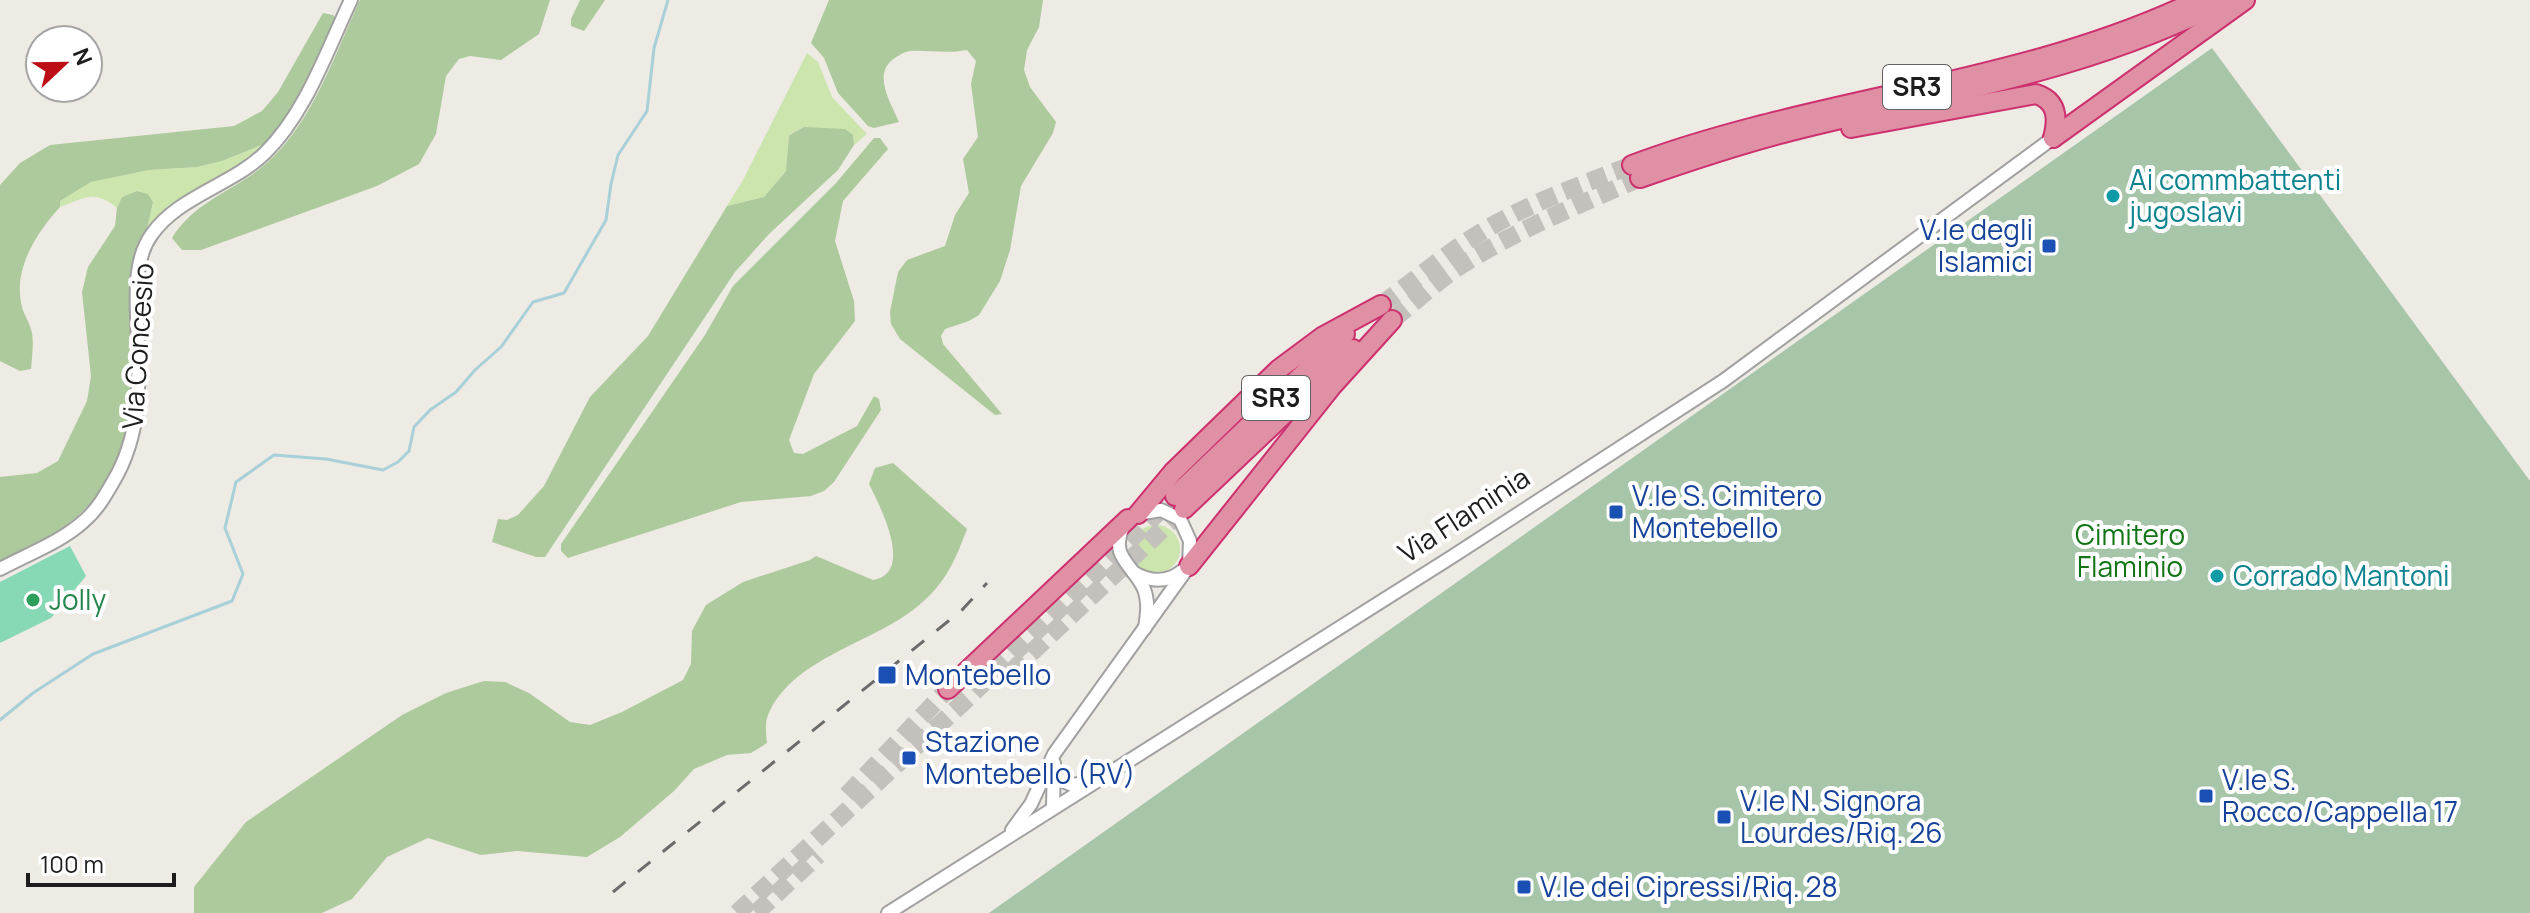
<svg xmlns="http://www.w3.org/2000/svg" width="2530" height="913" font-family="Manrope,sans-serif">
  <rect width="100%" height="100%" fill="#eeeae4"/>
  <g fill="#cce5ad">
    <path d="M807 53 818 62 832 97 867 134 854 145 853 135 804 127 789 134 786 171 764 197 727 206 742 182Z"/>
    <path d="M269 142 227 173 181 200 147 229 153 202 148 194 137 191 122 197 117 208C94 189 85 198 60 207V201L91 182 149 170 197 167 222 161Z"/>
    <circle cx="1156" cy="549" r="24"/>
  </g>
  <g fill="#acca9b">
    <path d="M360 0H550L539 34 501 60 470 56 459 59 446 76 436 134 419 164 377 186 201 250H182L172 238C195 200 237 190 268 162 313 121 335 54 360 0Z"/>
    <path d="M580 0H605L584 31 571 26V19Z"/>
    <path d="M829 0H1043L1039 27 1027 50 1024 70 1030 87 1056 122 1053 133 1021 186 1010 250 1000 281 979 315 969 321 945 329 941 336 943 344 1002 414 995 415 900 339 891 324 890 312 898 272 907 260 945 246 955 215 969 193 963 159 978 137 971 84 976 61 967 50C946 54 930 50 910 51 905 52 903 53 898 56 870 71 890 101 899 122L874 128 868 126 838 93 824 58 811 43Z"/>
    <path d="M323 13 333 15 338 20 287 120 269 142 222 161 197 167 149 170 91 182 60 201V207C38 231 14 267 21 302 22 311 27 318 30 326 35 338 32 355 31 369L20 371 0 361V185L20 163 50 145 234 126 262 111 278 92Z"/>
    <path d="M804 127 845 129 853 135 854 145 838 170 769 234 735 272 545 557H536L492 542 498 519 507 520 518 515 544 486 590 397 648 336 727 206 764 197 786 171 789 135Z"/>
    <path d="M874 138H880L888 149 843 201 835 241 854 301 855 321 814 374 789 440 794 453 803 454 857 426 874 396 879 399 881 410 834 482 824 491 811 496 741 502 568 558 561 551V544L705 335 733 286 836 183Z"/>
    <path d="M137 191 148 194 153 202 147 229 138 248C137 303 138 359 131 413 129 425 129 439 125 450 104 503 53 543 0 561V477L37 473 58 461 87 401 91 376 82 292 88 267 115 226 117 208 122 197Z"/>
    <path d="M893 463 967 529C955 561 945 584 918 606 873 644 789 658 767 718 765 725 766 735 767 743L751 753 727 755 694 769 674 791 620 837 587 857 517 851 481 855 428 838 387 857 352 899 322 913H194V887L246 822 402 715 446 693 484 681 505 682 529 693 570 722 590 725 622 712 683 680 691 664 692 631 706 605 743 582 810 560 816 556 873 580C915 573 880 506 869 484L875 468Z"/>
  </g>
  <path fill="#a7c5a9" d="M2212 48 2530 481V913H989Z"/>
  <path fill="#87d8b4" d="M70 546 86 576 51 618 0 643V582Z"/>
  <g fill="none" stroke-linecap="round" stroke-linejoin="round">
    <path stroke="#a7d0d9" stroke-width="3" d="M0 720 33 693 93 654 232 601 243 574 225 528 236 482 274 455 326 459 383 470 398 462 409 451 414 427 430 410 456 392 475 370 501 347 533 302 564 293 606 220 611 184 618 155 647 111 654 48 668 0"/>
    <g stroke="#c4c1bc" stroke-width="18" stroke-dasharray="18 9" stroke-linecap="butt">
      <path d="M1381 305C1419 277 1455 246 1497 223 1540 199 1587 183 1632 165"/>
      <path d="M1392 320C1414 303 1436 282 1460 266 1516 230 1579 205 1640 178"/>
      <path d="M1011 672 1184 509"/>
      <path d="M847 795 948 689"/>
      <path d="M737 913 968 698 1175 496"/>
      <path d="M756 913 818 855"/>
    </g>
    <defs>
      <g id="minor">
        <path d="M1124 525C1108 557 1133 564 1144 589 1149 602 1147 615 1145 628"/>
        <path d="M0 569C28 554 61 542 84 521 97 510 105 496 113 482 144 430 139 375 137 317 136 290 135 257 152 234 179 196 232 185 265 153 306 113 327 50 351 0"/>
        <path d="M1133 572C1149 582 1167 583 1182 571"/>
        <path d="M1052 776 1072 785 1086 783"/>
        <path d="M1053 807 1054 763"/>
        <path d="M1012 830 1031 804 1054 754 1189 566 1190 541 1180 519 1161 510 1138 514"/>
        <path d="M888 913 1450 558 1723 381 2053 138"/>
      </g>
      <g id="highway">
        <path d="M1851 128 2036 94C2058 101 2058 119 2053 138"/>
        <path d="M2053 138 2245 0"/>
        <path d="M1632 165C1816 96 2020 86 2198 0"/>
        <path d="M1640 178C1689 161 1739 144 1791 131 1937 94 2091 71 2226 0"/>
        <path d="M1175 496 1345 334"/>
        <path d="M1184 509 1353 349"/>
        <path d="M1138 514 1173 472 1279 369 1322 337 1381 305"/>
        <path d="M1189 566 1333 385 1392 320"/>
        <path d="M948 689 1128 519"/>
      </g>
    </defs>
    <use href="#minor" stroke="#a1a1a1" stroke-width="16"/>
    <use href="#highway" stroke="#cd306e" stroke-width="22"/>
    <use href="#minor" stroke="#fff" stroke-width="12"/>
    <use href="#highway" stroke="#e090a4" stroke-width="18"/>
    <path stroke="#6b6b6b" stroke-width="3" stroke-dasharray="16 16" stroke-linecap="butt" d="M613 892 962 610 987 583"/>
  </g>
  <g fill="#0f9aa8" stroke="#fff" stroke-width="3">
    <circle cx="2113" cy="196" r="8"/>
    <circle cx="2217" cy="576" r="8"/>
  </g>
  <g fill="#1a4fb4" stroke="#fff" stroke-width="3">
    <rect x="2041" y="238" width="16" height="16" rx="4"/>
    <rect x="1608" y="504" width="16" height="16" rx="4"/>
    <rect x="877" y="665" width="20" height="20" rx="4"/>
    <rect x="901" y="750" width="16" height="16" rx="4"/>
    <rect x="2198" y="788" width="16" height="16" rx="4"/>
    <rect x="1716" y="809" width="16" height="16" rx="4"/>
    <rect x="1516" y="879" width="16" height="16" rx="4"/>
  </g>
  <circle fill="#2e9e5b" stroke="#fff" stroke-width="3" cx="33" cy="600" r="8"/>
  <g text-anchor="middle" stroke-width="8" stroke-linejoin="round" paint-order="stroke">
    <g fill="#fff" stroke="#616161" stroke-width="2">
      <rect x="1883" y="65" width="68" height="44" rx="6"/>
      <rect x="1242" y="376" width="68" height="44" rx="6"/>
    </g>
    <g font-size="26" font-weight="bold" fill="#1d1d1d">
      <text x="1917" y="96">SR3</text>
      <text x="1276" y="407">SR3</text>
    </g>
    <g font-size="28" fill="#0d838f" stroke="#fff" text-anchor="start">
      <text x="2129" y="190">Ai commbattenti<tspan x="2129" dy="32">jugoslavi</tspan></text>
      <text x="2233" y="586">Corrado Mantoni</text>
    </g>
    <g font-size="28" fill="#164399" stroke="#fff" text-anchor="start">
      <text x="2033" y="240" text-anchor="end">V.le degli<tspan x="2033" dy="32">Islamici</tspan></text>
      <text x="1632" y="506">V.le S. Cimitero<tspan x="1632" dy="32">Montebello</tspan></text>
      <text x="905" y="685">Montebello</text>
      <text x="925" y="752">Stazione<tspan x="925" dy="32">Montebello (RV)</tspan></text>
      <text x="2222" y="790">V.le S.<tspan x="2222" dy="32">Rocco/Cappella 17</tspan></text>
      <text x="1740" y="811">V.le N. Signora<tspan x="1740" dy="32">Lourdes/Riq. 26</tspan></text>
      <text x="1540" y="897">V.le dei Cipressi/Riq. 28</text>
    </g>
    <g font-size="28" fill="#1d1d1d" stroke="#fff">
      <text transform="translate(138 346) rotate(-86)" y="10">Via Concesio</text>
      <text transform="translate(1464 515) rotate(-33)" y="10">Via Flaminia</text>
    </g>
    <g font-size="28" fill="#137415" stroke="#fff">
      <text x="2130" y="545">Cimitero<tspan x="2130" dy="32">Flaminio</tspan></text>
    </g>
    <g font-size="28" fill="#27864d" stroke="#fff" text-anchor="start">
      <text x="49" y="610">Jolly</text>
    </g>
  </g>
  <g transform="translate(64 64) rotate(68)"><circle r="38" fill="#ffffff" stroke="#a5a5a5" stroke-width="2"/>
  <path d="M0-6L14 30L0 20L-14 30Z" fill="#bd0d17"/>
  <text y="-12" font-size="22" font-weight="bold" text-anchor="middle" fill="#1d1d1d">N</text>
  </g>
  <path d="M28 873v12h146v-12" fill="none" stroke="#1d1d1d" stroke-width="4"/>
  <text x="40" y="873" font-size="24" fill="#1d1d1d" stroke="#ffffff" stroke-width="6" paint-order="stroke">100 m</text>
</svg>
